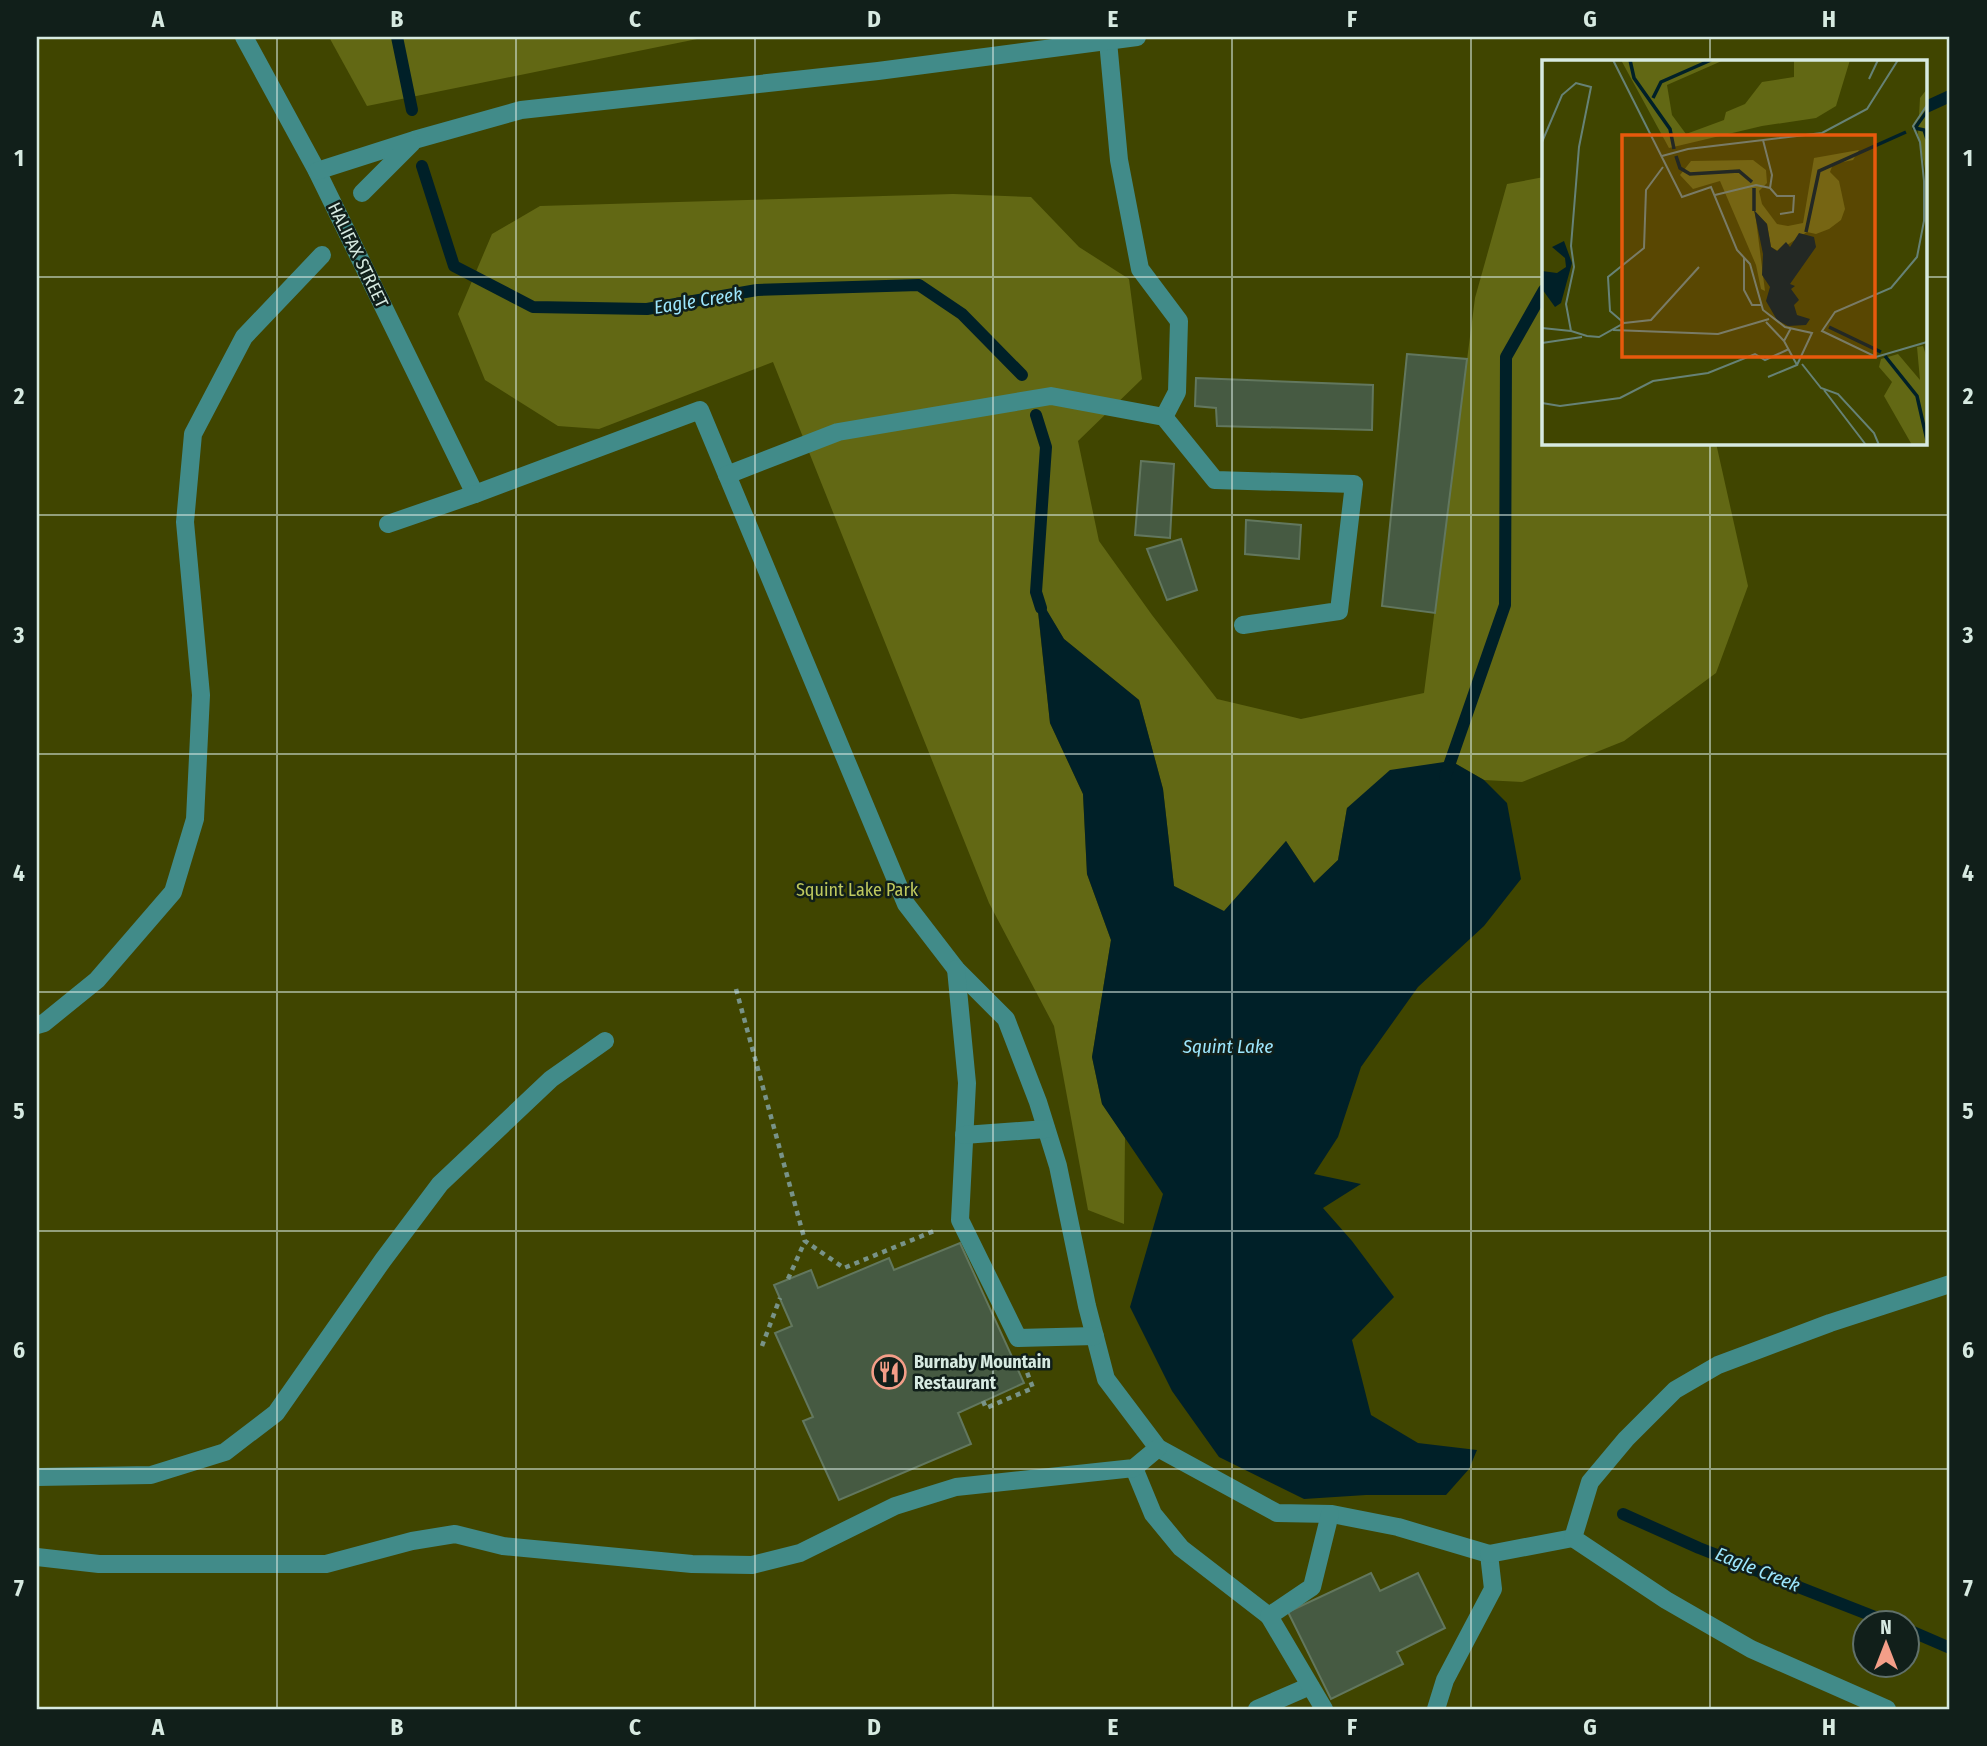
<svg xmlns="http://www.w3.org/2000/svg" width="1987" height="1746" font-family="'Fira Sans Condensed',sans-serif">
  <rect width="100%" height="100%" fill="#1a3c2f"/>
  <path fill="#404500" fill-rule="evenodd" d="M37 37H1950V1709H37ZM1544 61H1926V443H1544ZM1864 1624H1906V1666H1864Z"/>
  <g fill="#626814">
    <path d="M329 37H707L367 106Z"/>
    <path d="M1544 177V443H1716L1748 586 1716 673 1624 741 1522 782 1484 780 1451 761 1347 808 1338 860 1314 883 1286 841 1224 912 1174 886 1163 789 1139 700 1064 639 1036 594 1050 723 1083 794 1087 874 1111 940 1092 1057 1102 1104 1125 1137 1124 1224 1088 1210 1054 1026 989 903 773 362 599 429 558 426 485 380 458 314 492 234 540 206 953 194 1031 197 1079 247 1129 279 1142 379 1078 441 1099 541 1152 615 1217 699 1301 719 1424 693 1475 298 1507 184Z"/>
  </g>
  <path fill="#002028" d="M1036 592 1064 639 1139 700 1163 789 1174 886 1224 911 1286 841 1314 883 1338 860 1347 808 1390 770 1451 761 1484 780 1507 803 1521 879 1484 926 1418 987 1361 1067 1338 1137 1314 1174 1361 1184 1323 1208 1352 1241 1394 1297 1352 1340 1371 1415 1418 1443 1477 1450 1469 1469 1446 1495H1366L1304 1499 1219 1457 1172 1391 1130 1307 1163 1194 1102 1104 1092 1057 1111 940 1087 874 1083 794 1050 723Z"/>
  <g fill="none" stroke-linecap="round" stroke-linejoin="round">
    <g stroke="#002028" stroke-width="12">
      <path d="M397 37 412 110"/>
      <path d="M1926 107 1950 96"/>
      <path d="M422 166 454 266 533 307 647 309 757 290 919 285 962 314 1022 375"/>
      <path d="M1036 415 1046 447 1036 592 1041 608"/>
      <path d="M1445 777 1505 605 1506 357 1544 290"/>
      <path d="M1623 1514 1699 1548 1893 1624"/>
      <path d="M1906 1629 1950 1648"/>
    </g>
  </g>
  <g fill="#465a42" stroke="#62775e" stroke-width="2">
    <path d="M1407 354 1467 359 1435 613 1382 606Z"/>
    <path d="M1196 378 1373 385 1372 430 1217 426 1216 408 1195 406Z"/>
    <path d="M1141 461 1174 464 1170 538 1135 535Z"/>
    <path d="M1246 520 1301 525 1299 559 1245 554Z"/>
    <path d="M1181 539 1197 590 1167 600 1147 549Z"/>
    <path d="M960 1243 1024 1383 958 1413 971 1444 839 1500 803 1421 813 1417 775 1333 792 1326 774 1285 811 1270 818 1288 889 1258 894 1270Z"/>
    <path d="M1371 1573 1380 1591 1418 1573 1445 1628 1397 1652 1403 1664 1331 1699 1288 1612Z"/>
  </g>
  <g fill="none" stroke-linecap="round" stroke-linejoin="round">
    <g stroke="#789388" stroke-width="4.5" stroke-dasharray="5 5" stroke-linecap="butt">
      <path d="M736 989 805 1241 844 1268 934 1231"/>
      <path d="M788 1279 805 1241"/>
      <path d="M762 1346 780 1298"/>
      <path d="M983 1401 986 1408 1033 1388 1025 1367"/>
    </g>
    <g stroke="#418b89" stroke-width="18">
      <path d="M244 37 317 171 475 494 700 410 906 904 956 969 1006 1019 1038 1102 1058 1166 1087 1306 1106 1379 1158 1448 1277 1513 1332 1514 1398 1527 1489 1554 1493 1589 1445 1680 1436 1709"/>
      <path d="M1108 41 1119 160 1140 269 1179 321 1177 392 1164 417"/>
      <path d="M317 171 414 140 521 110 878 71 1137 37"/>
      <path d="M362 193 412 143"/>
      <path d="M727 475 838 432 1051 396 1164 417 1215 480 1354 484 1339 611 1243 625"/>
      <path d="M388 524 475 494"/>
      <path d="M956 969 967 1083 960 1220 1018 1338 1095 1336"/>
      <path d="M37 1025 44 1023 97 980 173 892 195 819 201 695 185 522 193 434 244 337 322 255"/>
      <path d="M964 1135 1046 1129"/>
      <path d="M1134 1468 1153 1514 1181 1548 1269 1616"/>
      <path d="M37 1477 151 1475 225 1452 276 1413 383 1260 440 1184 551 1079 605 1041"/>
      <path d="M1489 1554 1573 1538"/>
      <path d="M37 1557 99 1564H326L412 1541 455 1534 503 1546 692 1564 752 1565 800 1553 895 1506 956 1487 1134 1468 1158 1448"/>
      <path d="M1257 1709 1310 1686"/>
      <path d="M1324 1709 1269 1616 1312 1587 1330 1514"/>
      <path d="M1887 1709 1751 1649 1666 1600 1573 1538 1590 1482 1626 1439 1675 1390 1718 1365 1830 1323 1950 1284"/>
    </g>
  </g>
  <path fill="none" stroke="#d7eae1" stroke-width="2" stroke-opacity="0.55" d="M277 37V1709M516 37V1709M755 37V1709M993 37V1709M1232 37V1709M1471 37V1709M1710 37V61M37 277H1544M1926 277H1950M1710 443V1709M37 515H1950M37 754H1950M37 992H1950M37 1231H1950M37 1469H1950"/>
  <defs>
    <symbol id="restaurant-ring" viewBox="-11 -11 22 22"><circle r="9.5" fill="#111f1a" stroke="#f49e88" stroke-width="1.5"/><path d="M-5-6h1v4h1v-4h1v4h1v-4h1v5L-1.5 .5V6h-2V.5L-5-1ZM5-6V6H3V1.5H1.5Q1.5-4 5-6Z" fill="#f49e88"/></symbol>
  </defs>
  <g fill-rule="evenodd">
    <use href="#restaurant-ring" x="870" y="1353" width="38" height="38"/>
  </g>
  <g text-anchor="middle" stroke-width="5" stroke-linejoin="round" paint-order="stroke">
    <g font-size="18" fill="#d7eae1" stroke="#111f1a">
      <text transform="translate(358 255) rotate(64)" y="6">HALIFAX STREET</text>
    </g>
    <g font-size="18" fill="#bfc95e" stroke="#111f1a">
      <text x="857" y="896">Squint Lake Park</text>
    </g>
    <g font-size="18" font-weight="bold" fill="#d7eae1" stroke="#111f1a" text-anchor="start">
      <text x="914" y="1368">Burnaby Mountain<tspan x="914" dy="21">Restaurant</tspan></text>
    </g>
    <g font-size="19" font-style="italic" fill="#9ce6fd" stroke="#111f1a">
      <text transform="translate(698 300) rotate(-9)" y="7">Eagle Creek</text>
      <text x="1228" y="1053">Squint Lake</text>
      <text transform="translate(1758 1569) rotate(22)" y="7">Eagle Creek</text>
    </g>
  </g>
  <g transform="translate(1542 60)">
    <rect width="385" height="385" fill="#1a3c2f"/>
    <path d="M0 0H385V385H0Z" fill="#404500"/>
    <path d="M79 0H182L125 25 130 55 144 74 182 60 184 52 203 44 220 22 252 17V0H308L294 46 274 58 220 66 127 88ZM385 29V119L376 74 378 38ZM317 90 311 100 291 104 288 112 297 121 303 149 299 160 287 169 274 174 265 172 236 191 229 187 225 164 213 152 223 231 219 229 214 205 178 121 151 129 138 115 149 101 211 100 224 110 225 123 217 131 220 144 235 164 246 166 261 163 272 98ZM381 286 385 298V385H370L342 336 350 322 337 307 339 299 356 294 378 320 375 287Z" fill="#626814"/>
    <path d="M212 150 225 164 229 187 235 191 244 182 248 187 257 173 272 177 274 187 248 224 253 226 249 229 257 240 252 245 255 255 268 259 264 265 246 266 235 260 224 241 228 227 220 215 221 194ZM22 181 30 203 19 243 13 247 0 229V211L15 213 24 207 23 198 10 187Z" fill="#002028"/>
    <path fill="none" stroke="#002028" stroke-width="3.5" d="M88 0 92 18 128 69 132 89M111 38 119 22 169 0M385 51 373 68 382 70 385 79M134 96 138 108 148 114 197 111 210 122M212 151V128M264 172 277 111 364 72M287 267 339 292M343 296 375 336 385 380"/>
    <path fill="none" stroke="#668276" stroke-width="2" d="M71 0 140 137 169 127 195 190 208 204 221 250 243 267 270 273 255 305M327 19 336 0M385 45 371 66 378 82 382 121V161L375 197 349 228 293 252 280 271 334 297 385 282M221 80 230 115 228 128M0 82 20 35 34 23 49 27 37 87 29 186 32 207 24 244 29 271 45 276 57 277 82 263 68 251 66 217 102 188 104 130 121 107M120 96 146 89 280 73 325 49 356 0M173 135 214 125 228 128 235 136H252L251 152 238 154M202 198V230L210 245H219M224 262 242 281M82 263 109 260 157 207M0 268 29 271M71 270 176 274 227 259M0 283 40 277M260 304 279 328 296 334 332 373 337 385M226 317 255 305 242 281 249 268M282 330 324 385M0 343 18 346 78 338 111 321 166 313 213 294 223 300 247 289"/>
    <path fill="#e8590c" fill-opacity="0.15" stroke="#e8590c" stroke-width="3.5" d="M80 75H333V297H80Z"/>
    <rect width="385" height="385" fill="none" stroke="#d7eae1" stroke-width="3.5"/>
  </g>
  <rect width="1987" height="1746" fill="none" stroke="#111f1a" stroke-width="77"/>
  <g transform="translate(1886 1644)"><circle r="33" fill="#111f1a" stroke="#60706a" stroke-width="2"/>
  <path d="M0-5L12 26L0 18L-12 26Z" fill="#f49e88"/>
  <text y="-10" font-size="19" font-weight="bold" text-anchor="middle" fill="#d7eae1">N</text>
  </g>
  <rect x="38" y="38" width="1910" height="1670" fill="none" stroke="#d7eae1" stroke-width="2.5"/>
  <g font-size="23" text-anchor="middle" font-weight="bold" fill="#d7eae1">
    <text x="158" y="27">A</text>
    <text x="397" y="27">B</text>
    <text x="635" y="27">C</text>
    <text x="874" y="27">D</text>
    <text x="1113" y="27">E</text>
    <text x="1352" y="27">F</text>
    <text x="1590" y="27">G</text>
    <text x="1829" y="27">H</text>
    <text x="19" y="166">1</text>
    <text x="1968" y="166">1</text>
    <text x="19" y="404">2</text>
    <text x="1968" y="404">2</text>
    <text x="19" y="643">3</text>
    <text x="1968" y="643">3</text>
    <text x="19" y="881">4</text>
    <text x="1968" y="881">4</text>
    <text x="19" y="1119">5</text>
    <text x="1968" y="1119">5</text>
    <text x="19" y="1358">6</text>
    <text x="1968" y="1358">6</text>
    <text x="19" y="1596">7</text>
    <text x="1968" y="1596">7</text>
    <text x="158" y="1735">A</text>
    <text x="397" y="1735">B</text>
    <text x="635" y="1735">C</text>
    <text x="874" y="1735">D</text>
    <text x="1113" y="1735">E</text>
    <text x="1352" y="1735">F</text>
    <text x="1590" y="1735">G</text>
    <text x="1829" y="1735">H</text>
  </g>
</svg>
